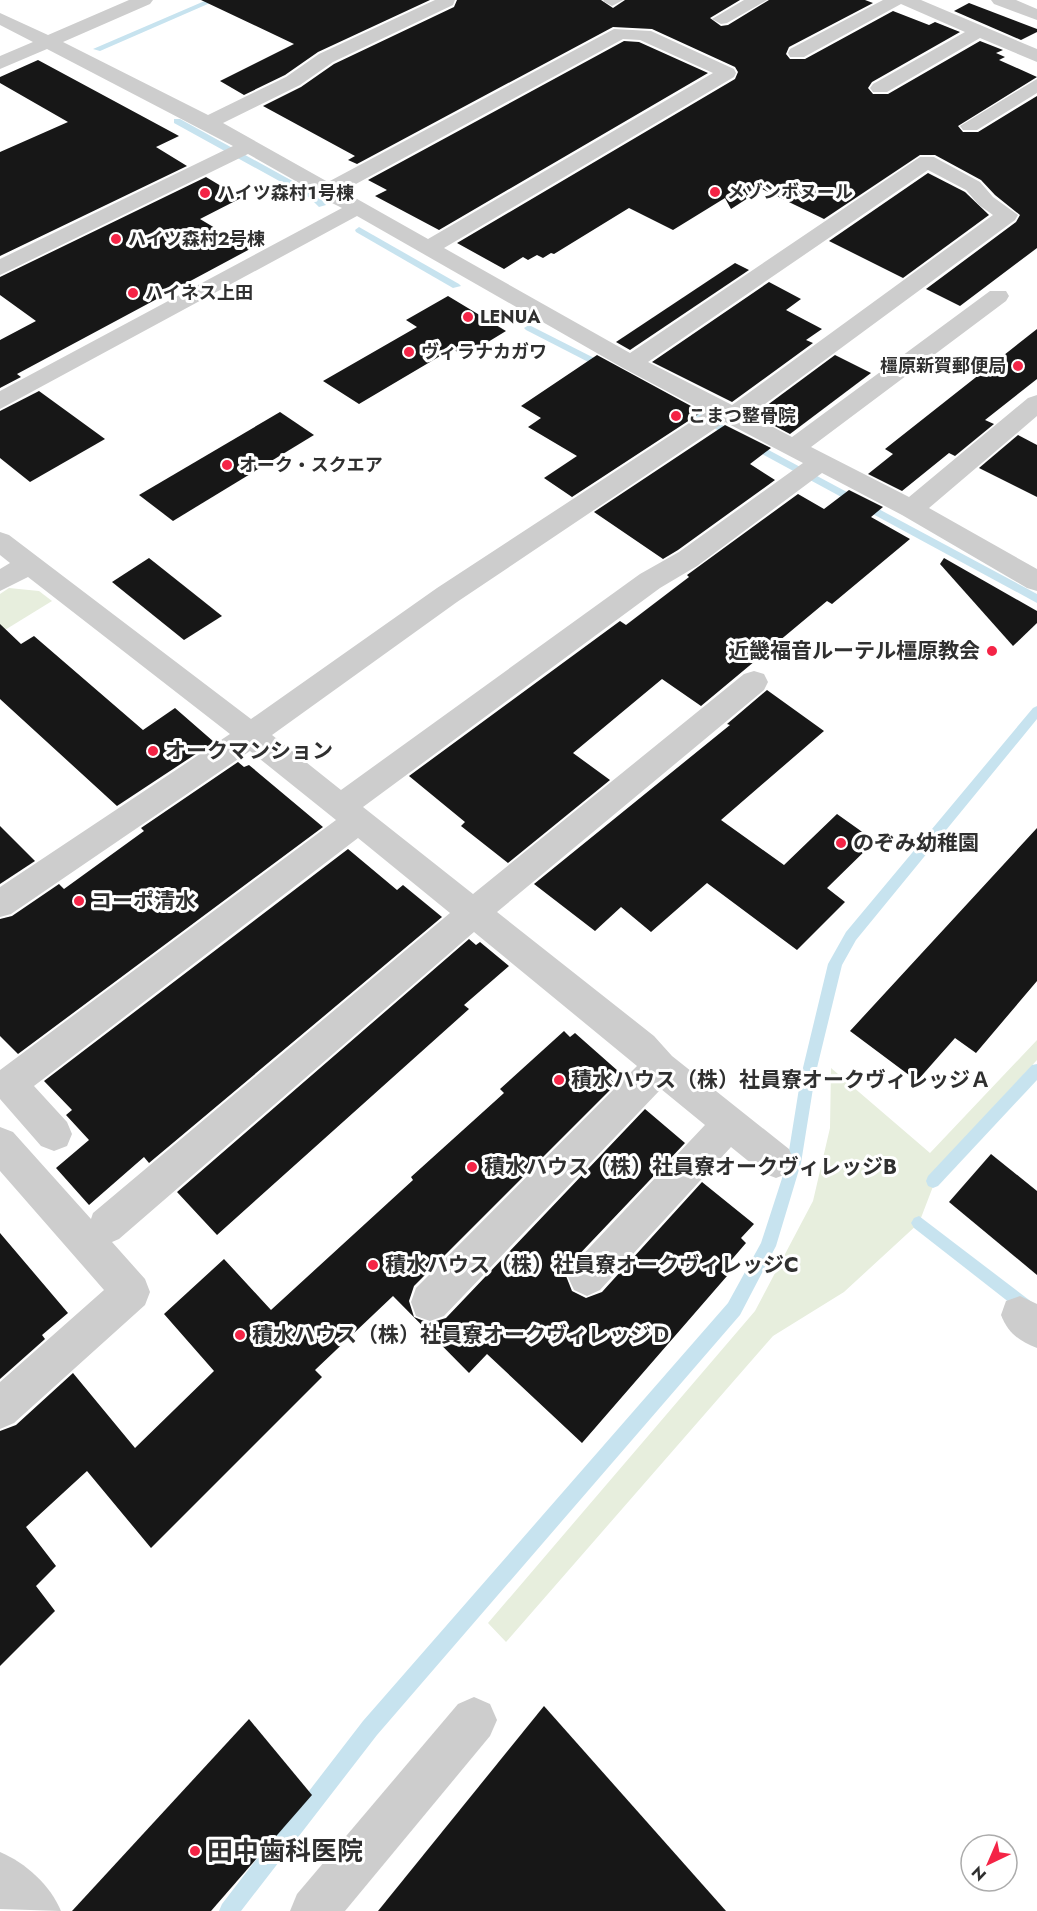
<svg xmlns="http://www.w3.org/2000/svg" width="1037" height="1911" font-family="Jost,'Noto Sans JP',sans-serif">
  <rect width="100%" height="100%" fill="#fff"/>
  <g fill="#e7eedd">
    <path d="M9 588 39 591 52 601 0 633V594Z"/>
    <path d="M1037 1040V1060L942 1163 919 1223 844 1292 773 1336 506 1642 488 1623 755 1311 813 1201 830 1128 831 1068 930 1153Z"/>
  </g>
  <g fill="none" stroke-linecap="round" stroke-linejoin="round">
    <g fill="#c7e3ef" fill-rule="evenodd">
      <path d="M207 0H217L100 51 93 49Z"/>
      <path d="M174 119H180L316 194 326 205 319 207 310 198 174 123Z"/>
      <path d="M359 227 459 284 461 286 453 288 356 232 355 230Z"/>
      <path d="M529 325 608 365 610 367 605 370 602 369 526 330 524 328Z"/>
      <path d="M683 404 1037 594V603L679 409V405Z"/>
      <path d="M1037 706V719L856 940 842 965 815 1076 801 1163 776 1246 740 1315 377 1735 241 1911H219L222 1904 363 1721 728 1303 761 1243 787 1163 801 1076 828 964 846 932 1033 708Z"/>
      <path d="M1037 1064V1080L938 1186 933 1188 928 1186 926 1181 928 1176 1032 1065Z"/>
      <path d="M919 1216 1037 1306V1324L914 1228 911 1223 914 1218Z"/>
    </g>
  </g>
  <g fill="#171717">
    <path d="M201 0H430L318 52 285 75 244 95 220 81 294 44Z"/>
    <path d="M457 0H601L613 8 625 0H740L710 18 721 26 728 25 769 0H865L873 3 789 47 786 54 790 59H805L893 11 929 25 935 22 960 32 872 82 868 88 873 94H888L980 41 1003 50 996 53 1005 57 999 60 1037 77 958 126 963 132H978L1037 96V248L960 306 926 289 1016 222 1020 215 995 195 981 180 935 155H920L824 219 762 189 731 209 725 198 673 230 629 208 554 254 551 253 543 258 537 255 528 260 523 257 504 269 457 243 735 79 738 72 735 67 652 29 613 27 357 164 348 160 355 156 263 106 301 87 334 64 454 7Z"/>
    <path d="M969 3 1037 29V32L1021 40 954 11Z"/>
    <path d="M624 41 639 42 708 73 439 230 375 196 387 190 368 180Z"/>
    <path d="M38 60 179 136 156 147 187 166 0 256V152L68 122 0 83V77Z"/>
    <path d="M928 173 965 192 989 215 903 278 829 241Z"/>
    <path d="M206 177 241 198 200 219 250 249 17 374 21 377 0 388V340L36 321 0 295V277Z"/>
    <path d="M735 263 749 270 630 350 616 342Z"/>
    <path d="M769 282 801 299 786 310 822 329 806 340 813 343 732 402 652 362Z"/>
    <path d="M448 296 506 331 465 356 452 349 359 404 323 381 417 327 406 320Z"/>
    <path d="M1037 329V379L985 420 994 424 955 456 949 453 902 491 868 474 893 454 885 449Z"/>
    <path d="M597 355 702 412 572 497 544 478 577 456 528 427 541 418 521 406Z"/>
    <path d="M835 355 871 373 790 434 754 415Z"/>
    <path d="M39 391 105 439 30 482 0 458V411Z"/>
    <path d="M280 412 314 435 173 521 139 495Z"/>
    <path d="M725 425 771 448 750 464 775 480 678 550 663 559 594 512Z"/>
    <path d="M1018 435 1037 445V497L979 468Z"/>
    <path d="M849 490 883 507 871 517 910 539 832 604 827 601 701 706 662 679 573 753 610 780 508 863 461 826 465 822 409 776 620 621 626 625 689 577 687 575 798 494 824 509Z"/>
    <path d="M149 558 222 616 184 640 112 582Z"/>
    <path d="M944 558 1037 611V623L1013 646 940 564Z"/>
    <path d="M0 624 21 644 34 636 143 730 175 708 214 742 117 806 0 699Z"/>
    <path d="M767 690 824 731 721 820 784 865 837 814 875 841 827 888 845 902 797 950 707 883 651 932 621 907 595 931 534 884 730 725 727 724Z"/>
    <path d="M238 762 244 767 249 765 323 827 18 1054 0 1036V919L12 916 59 884 64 889 144 831 141 828Z"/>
    <path d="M0 826 35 861 0 884Z"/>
    <path d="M1037 828V981L976 1053 955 1038 917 1081 850 1031Z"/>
    <path d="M348 849 397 890 403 885 442 917 149 1163 144 1157 89 1205 56 1168 89 1140 66 1115 72 1110 44 1081Z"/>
    <path d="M469 939 476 945 480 942 509 966 464 1005 469 1009 217 1235 177 1192Z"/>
    <path d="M564 1031 570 1037 575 1033 618 1071 610 1079 616 1084 414 1286 409 1301 414 1317 429 1323 446 1318 645 1109 685 1143 572 1262 566 1276 572 1291 586 1298 602 1292 702 1182 754 1224 741 1238 746 1243 721 1272 727 1276 582 1443 487 1354 469 1373 393 1296 315 1370 322 1377 151 1548 87 1471 26 1527 56 1566 36 1586 55 1611 0 1666V1431L16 1425 73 1373 135 1448 214 1371 164 1314 224 1259 271 1310 413 1180 411 1177 504 1093 500 1089Z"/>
    <path d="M991 1154 1037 1191V1275L949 1202Z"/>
    <path d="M0 1233 68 1313 42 1335 45 1339 0 1379Z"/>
    <path d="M544 1706 726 1911H378Z"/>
    <path d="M249 1719 312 1795 211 1911H72Z"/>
  </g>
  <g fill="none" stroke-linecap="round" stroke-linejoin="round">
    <g fill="#cdcdcd" fill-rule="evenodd">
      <path d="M129 0H153L150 4 63 42 208 115 286 77 319 54 435 0H455L453 5 333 62 300 85 223 123 328 182 614 29 651 31 734 69 736 73 734 77 444 248 630 353 920 157H934L980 182 993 197 1018 215 1015 220 750 415 792 437 990 291H1006L1009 296 1006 301 811 447 909 497 1028 398 1037 395V416L929 508 1037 569V591L1027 588 902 515 822 473 697 566 660 588 363 807 473 894 744 674 754 671 764 674 768 682 764 690 497 912 654 1036 672 1056 789 1149 794 1161 789 1173 776 1178 763 1173 731 1147 600 1290 587 1296 574 1290 568 1277 574 1264 705 1125 661 1089 444 1316 430 1321 416 1316 411 1302 416 1288 637 1066 474 932 119 1239 112 1242 145 1279 150 1292 145 1305 14 1423 0 1429V1382L104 1290 0 1171V1127L13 1132 91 1219 93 1213 450 913 358 838 34 1086 67 1122 72 1134 67 1146 54 1151 41 1146 0 1099V1070L336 820 250 751 11 914 0 917V887L230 734 28 577 0 591V569L10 563 0 555V532L9 535 251 719 437 588 706 412 623 368 357 216 0 409V391L342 208 318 196 315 192 248 154 0 275V259L233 146 47 49 0 69V56L33 42 0 25V13L48 35ZM623 39 640 40 713 73 428 239 343 191ZM928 170 966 190 979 205 993 215 732 405 648 362ZM725 422 803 463 679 552 640 574 341 790 272 735 457 602Z"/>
      <path d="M623 0 612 6 603 1 604 0Z"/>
      <path d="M744 0H767L727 23 721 24 712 19Z"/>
      <path d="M883 0H921L1037 49V62L980 38 887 92H873L870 88 873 84 965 32 901 4 804 57H790L788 53 790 49Z"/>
      <path d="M991 0H1016L1037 9V20L994 4Z"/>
      <path d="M1037 79V93L977 130H963L960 126Z"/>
      <path d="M1020 1296 1037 1304V1348C1019 1341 1008 1333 1001 1315L1006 1301Z"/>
      <path d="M474 1697 490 1704 497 1720 490 1736 345 1911H290L297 1894 458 1704Z"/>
      <path d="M0 1852C26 1863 50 1885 61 1911L0 1909Z"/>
    </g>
  </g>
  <g fill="#f42446" stroke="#fff" stroke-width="2">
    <circle cx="715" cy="192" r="6"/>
    <circle cx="205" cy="193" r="6"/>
    <circle cx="116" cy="239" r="6"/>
    <circle cx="133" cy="293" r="6"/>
    <circle cx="468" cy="317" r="6"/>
    <circle cx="409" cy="352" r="6"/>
    <circle cx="1018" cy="366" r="6"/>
    <circle cx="676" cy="416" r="6"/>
    <circle cx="227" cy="465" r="6"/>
    <circle cx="992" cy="651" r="6"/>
    <circle cx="153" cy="751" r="6"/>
    <circle cx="841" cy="843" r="6"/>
    <circle cx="79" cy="901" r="6"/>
    <circle cx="559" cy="1080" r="6"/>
    <circle cx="472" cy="1167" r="6"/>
    <circle cx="373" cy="1265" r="6"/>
    <circle cx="240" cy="1335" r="6"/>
    <circle cx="195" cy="1851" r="6"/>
  </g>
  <g text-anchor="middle" stroke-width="6" stroke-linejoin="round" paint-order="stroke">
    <g font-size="18" font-weight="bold" fill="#303030" stroke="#fff" text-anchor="start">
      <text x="727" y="198">メゾンボヌール</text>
      <text x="217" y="199">ハイツ森村１号棟</text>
      <text x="128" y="245">ハイツ森村２号棟</text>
      <text x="145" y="299">ハイネス上田</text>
      <text x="480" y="323">LENUA</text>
      <text x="421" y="358">ヴィラナカガワ</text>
      <text x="1006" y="372" text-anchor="end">橿原新賀郵便局</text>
      <text x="688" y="422">こまつ整骨院</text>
      <text x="239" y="471">オーク・スクエア</text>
    </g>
    <g font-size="21" font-weight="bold" fill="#303030" stroke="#fff" text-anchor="start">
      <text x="980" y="658" text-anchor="end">近畿福音ルーテル橿原教会</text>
      <text x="165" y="758">オークマンション</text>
      <text x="853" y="850">のぞみ幼稚園</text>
      <text x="91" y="908">コーポ清水</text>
      <text x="571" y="1087">積水ハウス（株）社員寮オークヴィレッジＡ</text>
      <text x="484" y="1174">積水ハウス（株）社員寮オークヴィレッジB</text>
      <text x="385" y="1272">積水ハウス（株）社員寮オークヴィレッジC</text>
      <text x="252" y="1342">積水ハウス（株）社員寮オークヴィレッジＤ</text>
    </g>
    <g font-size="26" font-weight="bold" fill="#303030" stroke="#fff" text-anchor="start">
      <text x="207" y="1860">田中歯科医院</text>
    </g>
  </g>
  <g transform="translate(989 1863) rotate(224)"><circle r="28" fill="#ffffff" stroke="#acacac" stroke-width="1.5"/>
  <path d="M0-4.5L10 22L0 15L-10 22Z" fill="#f42446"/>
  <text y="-9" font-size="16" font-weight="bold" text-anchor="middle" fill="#303030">N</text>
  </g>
</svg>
